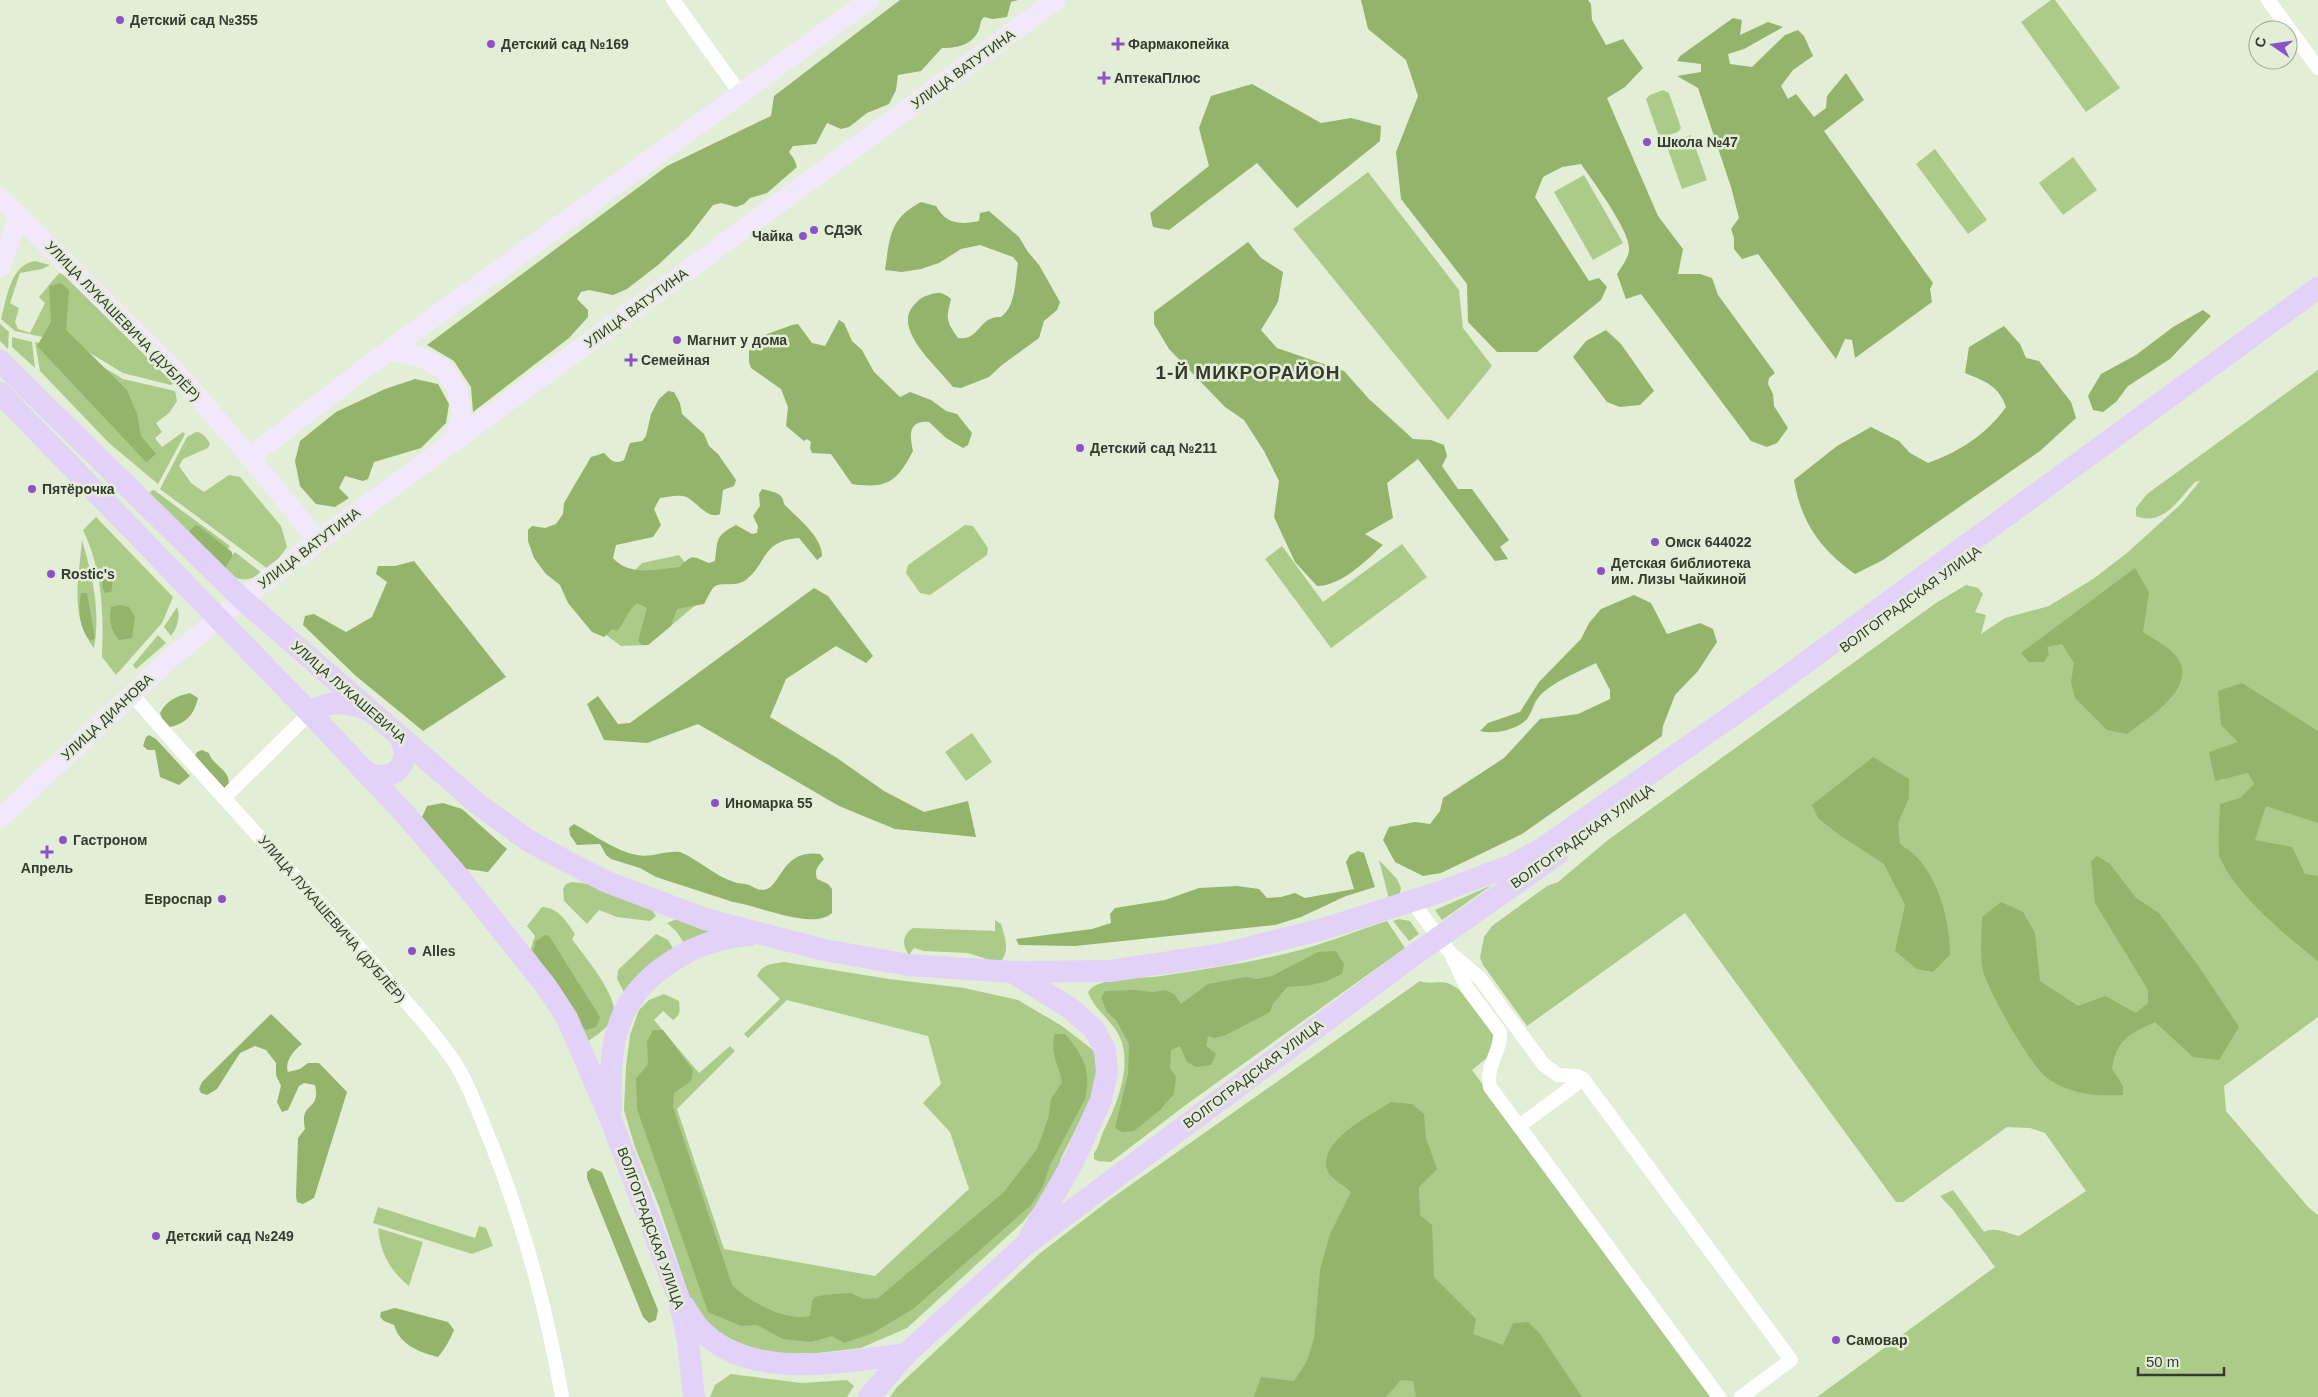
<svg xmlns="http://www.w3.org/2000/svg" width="2318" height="1397" font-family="Arial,sans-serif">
  <rect width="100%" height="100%" fill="#e2eed6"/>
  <g fill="#accb89">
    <path d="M2051 0H2055L2120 88 2086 112 2021 22Z"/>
    <path d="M1663 90 1669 93 1681 128 1678 132 1663 137 1658 134 1646 99 1650 95Z"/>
    <path d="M1691 135 1707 180 1682 189 1666 144Z"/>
    <path d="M1935 149 1987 220 1968 234 1916 164Z"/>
    <path d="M2073 157 2097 190 2063 215 2039 183Z"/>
    <path d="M1368 172 1459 290 1463 328 1492 366 1448 420 1293 229Z"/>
    <path d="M1584 175 1623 243 1593 260 1554 192Z"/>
    <path d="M35 261 50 265 42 269 20 273 10 303 19 308 15 322 18 329 30 333 45 303 39 297 59 273 67 276 174 383 171 385 123 373 75 344 15 331 1 319C7 298 10 265 35 261Z"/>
    <path d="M0 324 9 332 8 349 0 341Z"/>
    <path d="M12 337 32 342 35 368 12 347Z"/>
    <path d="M35 342 74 349 123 379 175 391 177 401 169 413 156 423 162 432 155 438 162 447 183 432 185 434 158 484 109 443 40 371Z"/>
    <path d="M2318 370V1017L2224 1086 2226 1111 2309 1208 2318 1215V1397H1817L1995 1267 1953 1210 1940 1196 1953 1190 1984 1232C1995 1226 2007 1233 2019 1236L2086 1191 2045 1133 2030 1128 2007 1127 1903 1202H1896L1685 913 1527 1026 1483 965 1480 958 1484 937 1492 926 1547 886 1558 882 1608 840 1936 603 1966 585 1978 588 1983 594 1975 612 1986 615 1981 634 2005 618 2049 606 2093 579 2127 553 2181 504 2200 481 2195 482C2178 500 2163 527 2136 516V508L2147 494Z"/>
    <path d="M196 432C202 432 207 438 210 444L208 448 183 459 179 466 191 483 204 492 229 475 240 477 281 526 287 547 272 567 268 569 160 489 187 437Z"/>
    <path d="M154 490 230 546 215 563 148 495 151 491Z"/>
    <path d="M96 517 173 597 162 623 116 675 102 657C104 614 102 569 83 530Z"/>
    <path d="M965 525 973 526 988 548 987 555 930 595 920 593 906 573 908 565Z"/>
    <path d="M82 540C92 574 101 612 94 648 69 616 79 578 82 540Z"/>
    <path d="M1402 544 1427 577 1331 648 1265 559 1282 546 1323 602Z"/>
    <path d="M235 552 263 574C241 583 238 580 219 568Z"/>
    <path d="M679 555 710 593 648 645 621 646 606 635 600 605 642 563Z"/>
    <path d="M177 607C181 617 177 628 171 636L164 627Z"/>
    <path d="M158 635 166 643 136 669 133 665Z"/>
    <path d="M972 733 992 762 966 781 945 752Z"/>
    <path d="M1379 860 1397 879 1401 888 1400 893 1389 899Z"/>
    <path d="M572 882 588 884 651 909 656 916 650 921 617 917 599 910 587 924 564 901 563 889 566 884Z"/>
    <path d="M1492 885 1442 920 1435 910Z"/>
    <path d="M542 907C559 908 566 921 575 934L572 939C583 955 622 999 613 1019 608 1028 595 1036 587 1042L530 951 535 936 527 926Z"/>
    <path d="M677 919 722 935 688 949 676 931 667 923Z"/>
    <path d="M1399 919 1410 921 1419 934 1409 941 1393 921Z"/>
    <path d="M995 920 1001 924C1005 938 1011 952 999 963L968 953 924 951 914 948 909 955C902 945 902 935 913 928L995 931Z"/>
    <path d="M1387 921 1405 948 1187 1104 1111 1162 1098 1161 1094 1159V1153C1099 1147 1100 1139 1103 1132 1117 1105 1135 1061 1117 1032 1108 1017 1094 1009 1088 992 1098 976 1143 979 1161 976 1207 969 1255 962 1300 950 1330 942 1358 930 1387 921Z"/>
    <path d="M656 934 668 940 674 950 624 992 617 979 618 970Z"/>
    <path d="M784 962 889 979 964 988 1018 1000 1062 1026 1093 1050 1099 1066V1084L1061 1158 1055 1181 1023 1222 907 1328 861 1348 817 1353H780L761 1351 719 1335 692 1304 658 1204 635 1147 624 1110 626 1067 630 1035 639 1010 649 1000 664 994 679 1001C680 1010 681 1015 673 1020L663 1011 654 1020 699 1073 730 1046 735 1051 677 1109 724 1249 875 1276 969 1189 950 1132 923 1103 941 1084 928 1036 787 1000 748 1038 744 1034 780 999 757 976C762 964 772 964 784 962Z"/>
    <path d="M1420 981C1428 985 1440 980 1450 984 1471 994 1485 1022 1497 1041L1492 1054 1472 1070 1712 1397H890L897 1387 1039 1254 1112 1198Z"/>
    <path d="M378 1207 475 1238 479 1226 486 1228 493 1246 472 1254 373 1223Z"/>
    <path d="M378 1228 423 1242 409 1286C390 1271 380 1252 378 1228Z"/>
    <path d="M731 1374 802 1383 847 1380 854 1386 847 1397H710L715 1385Z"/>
  </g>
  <g fill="#93b46a">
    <path d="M900 0H1018L1011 2 1007 17 993 19 984 17C979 22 981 26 978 32 970 46 956 48 942 48L921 71 898 75 896 90 889 104 867 113 849 127 841 129 827 123 816 144 793 146 789 152 794 159 797 167 767 193 750 198 744 204 736 207 721 203 713 205 689 236 658 265 627 289 613 295 589 290 581 292 577 299 588 310V317L569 338 473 412 471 387 454 361 427 345 667 166 771 116 774 96Z"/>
    <path d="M1361 0H1588L1591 4 1592 20 1606 45 1623 39 1643 68 1625 87 1607 98 1658 216 1683 249 1678 274H1700L1712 278 1718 295 1775 373 1769 378 1768 384 1773 394 1774 406 1788 428 1777 443 1767 447 1751 441 1641 294 1626 299 1617 274C1621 268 1628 258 1629 251 1632 233 1592 180 1581 164L1562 167 1543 177 1535 197 1589 281 1599 278 1607 287 1601 300 1537 352H1497L1468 322 1467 284 1401 199 1396 152 1418 96 1406 60 1368 29Z"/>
    <path d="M1733 18 1742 20 1740 35 1768 22 1783 27 1744 49 1728 54 1730 64 1752 67 1785 35 1798 30 1804 36 1813 56 1793 70 1781 86 1788 99 1796 94 1814 117 1826 108 1827 96 1846 73 1864 100 1824 131 1933 283 1930 289 1932 302 1855 358 1852 340 1845 339 1836 359 1758 254 1742 259 1734 249V238L1731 229 1739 218 1731 187 1698 88 1677 76 1701 72V64L1677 61 1680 56Z"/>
    <path d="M1252 84 1321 123 1351 118 1381 126 1380 141 1297 208 1257 163 1169 230 1153 227 1150 213 1209 166 1199 128 1211 96Z"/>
    <path d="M921 202 936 206C946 224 960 225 979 221L980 213 989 211 1019 237 1028 252 1039 265 1060 302 1057 310 1044 321 1039 338 1002 365 989 377 961 388 953 387C939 368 891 329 914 305 918 301 920 298 926 296 937 292 942 291 951 299 946 319 946 321 958 338 980 341 979 315 1001 317 1016 306 1015 281 1018 263L1013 257 980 245 961 249 939 263 921 269 902 272 885 270C890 237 889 219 921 202Z"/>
    <path d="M1248 242 1261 258 1283 272 1278 302 1261 330 1277 348 1344 371 1369 399 1413 439 1431 440 1444 445 1447 456 1442 466 1458 489H1472L1509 540 1500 547 1508 559 1495 561 1418 459 1387 483 1393 518 1365 534 1383 545C1366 561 1341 586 1317 586L1295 562 1274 517 1279 481 1264 451 1244 420 1225 407 1169 349 1154 324V312Z"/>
    <path d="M61 283 69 290 66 330 127 390 137 414 141 436 156 454 146 462 37 346 51 322 49 286Z"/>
    <path d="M2203 310 2211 316 2170 359 2128 386 2116 402 2103 412 2093 410 2088 396 2101 374 2136 355 2173 327Z"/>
    <path d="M839 320 844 323 852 341 862 350 874 372 900 397 910 392 931 400 946 411 957 414 972 433 968 445 963 448 946 438 929 422C907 420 910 437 913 451 897 482 887 489 852 484L831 454 812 453 810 448 811 442 807 439 804 441 786 426 788 407 781 389 751 368 749 362V351L759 337 792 325 798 324 812 343 825 346Z"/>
    <path d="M2004 326 2020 344 2026 358 2039 361 2071 402 2076 418 2040 451 1883 560 1855 574C1820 549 1801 522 1794 480L1837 446 1871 427 1899 441 1910 453 1928 463C1959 452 1987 434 2006 407 1999 386 1985 381 1965 373L1969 347Z"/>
    <path d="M1606 330 1621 344 1654 391 1640 405 1620 407 1607 402 1573 357 1586 341Z"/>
    <path d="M415 379 438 384 449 404 446 423 421 448 374 462 368 479 363 481 345 476 339 488 349 498 335 507 316 504 300 486 295 461 300 441 336 412 385 389Z"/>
    <path d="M668 391 674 392 680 403 682 414 704 434 709 446 718 454 736 480 734 486 723 490 720 514C708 520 697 502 686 497 680 494 667 497 660 498L654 509 661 525 653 537 616 545 613 558C629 577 658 569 680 567 692 553 694 557 709 563L715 561C718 539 715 536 736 525L752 534 757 533 758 526 753 516 760 506 759 494 762 489C773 492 783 492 784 504 797 518 822 536 822 556L817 560 799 538C762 541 768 561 747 579 737 588 721 581 714 587 710 591 707 599 704 604L677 609 671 626 648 645H642L638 641 647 608 637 603C626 612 625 623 617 631L612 629 604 637 592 632 568 603 560 585 546 574 534 558 528 541V530L532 526 545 528 556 524 563 514 564 503 591 457 604 453C611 460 614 465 624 460L630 443 642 441 646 436 651 414 659 399Z"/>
    <path d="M195 525 199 526 232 552V557L225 568 189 532Z"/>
    <path d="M414 561 506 677 423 731 356 676 303 625 305 616 314 614 346 632 372 617 387 582 376 574 378 566H395Z"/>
    <path d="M103 568C110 576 115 581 111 592L105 593 102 587Z"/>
    <path d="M2135 568 2149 592 2143 632C2155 640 2176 650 2181 664 2191 693 2145 720 2127 734L2107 730 2075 698 2071 682 2074 663 2062 644 2047 647 2049 654 2044 662H2029L2021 653Z"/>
    <path d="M814 588 828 596 873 656 866 663 836 646 786 679 770 717 837 758 884 791 924 812 968 801 976 837 895 829 839 806 698 724 647 743 604 740 587 704 598 696 618 724 630 723Z"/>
    <path d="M81 593H87L95 638 91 641C79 630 78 609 81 593Z"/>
    <path d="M1634 595 1651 603 1667 634 1700 623 1713 629 1717 642 1698 671 1675 695 1663 726 1662 736 1522 834 1441 873 1423 876 1395 862 1383 840 1389 827 1415 822 1430 824 1440 811 1443 798 1504 758 1540 719 1578 714 1610 699V690L1596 663C1580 671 1560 679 1546 690 1532 701 1535 708 1527 719 1517 730 1494 735 1480 731L1488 723 1520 712 1539 682 1581 639 1589 623 1601 609Z"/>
    <path d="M121 605 129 607 135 617 132 638 119 640C110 629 109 620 111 607Z"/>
    <path d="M2242 683 2318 731V823L2266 806 2255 840 2292 847 2305 874 2318 876V961C2287 937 2236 894 2220 858 2217 850 2220 815 2220 804L2240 798 2254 784 2248 773 2215 781 2209 752 2238 742 2221 725 2218 691Z"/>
    <path d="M190 693 198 698C194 714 187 723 170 727L163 721 160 713C167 700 177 696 190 693Z"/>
    <path d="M149 735 156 739 190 776 179 785 160 777 155 750H148L143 746 146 737Z"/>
    <path d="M202 750 209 753C213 767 233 770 228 788L222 789 194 758 197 752Z"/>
    <path d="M1873 757 1909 779V798L1898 823 1900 844C1907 849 1916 855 1921 862 1941 887 1950 924 1950 955L1933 972 1917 969 1895 951 1905 905 1884 864 1838 834 1818 818 1812 805Z"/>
    <path d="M443 803 462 809 507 849 488 872 466 869 422 817 427 806Z"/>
    <path d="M574 824C593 834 615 851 637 855 651 858 666 850 680 852 699 860 715 876 734 882 738 884 744 883 749 885 754 887 757 890 763 890 781 889 781 848 820 854L824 859C818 866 814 870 817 879L828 884 832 889V913C812 931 757 905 733 902L656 877 640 868 611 859 606 855 600 844 577 845 570 835 569 828Z"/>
    <path d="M1358 851 1364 853 1375 887 1346 896 1301 917 1275 925 1075 946 1019 945 1016 939 1092 929 1111 923 1110 914 1115 908 1165 900 1199 888 1237 886 1259 889 1267 898 1281 897 1295 893 1305 898 1354 889 1346 862 1350 855Z"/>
    <path d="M2097 856 2110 864 2136 898 2159 913 2197 964 2239 1027 2219 1060 2193 1057 2155 1022C2130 1033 2116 1040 2112 1069L2123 1086V1095C2098 1096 2072 1095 2050 1080 2032 1070 1991 995 1984 974 1979 960 1982 932 1982 917L2001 902 2023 912 2035 933 2040 981 2078 1006 2105 996 2136 1013 2148 1003V990L2095 903 2091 861Z"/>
    <path d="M545 935 549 936 600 1017 596 1027 586 1030 583 1028 533 951 536 941Z"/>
    <path d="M1336 951 1344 964 1342 974 1327 981 1311 985 1287 987 1273 1004 1270 1012 1226 1035 1214 1038 1208 1036 1206 1046 1216 1054 1211 1065 1196 1067 1187 1062 1180 1046 1171 1050 1170 1068 1176 1077 1174 1094 1160 1110 1134 1131 1122 1132 1115 1128 1128 1074 1129 1044 1116 1020 1107 1012 1101 998 1105 991 1133 990 1153 992 1166 990 1174 994 1181 1004 1208 984 1246 977 1257 979 1272 976 1318 952Z"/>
    <path d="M271 1014 302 1044C294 1050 284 1062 288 1072L300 1069 308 1063H319L347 1092 314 1198 303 1204 297 1202 296 1196 298 1138 305 1129C299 1100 321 1113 315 1085L304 1083 299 1086 288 1110 282 1112 277 1102 281 1086 276 1075V1063L266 1050 255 1046 240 1053 217 1089 207 1095 201 1093 199 1089 202 1082Z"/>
    <path d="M653 1030H663L693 1070 691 1081 674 1093 673 1107 732 1285C748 1301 786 1322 810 1316L812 1301 815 1297 824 1295 851 1293 864 1299 878 1298 1004 1192 1037 1149 1048 1119 1051 1099 1062 1082C1059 1065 1049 1052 1055 1034H1065C1083 1055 1092 1070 1085 1099L1050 1165 1043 1186 1031 1205 913 1309 873 1333 844 1343 832 1336 811 1342 783 1339 757 1325 741 1326 708 1312 637 1109 636 1079 648 1064 647 1042Z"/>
    <path d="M1391 1102 1412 1104 1424 1114 1426 1138 1437 1169 1419 1187 1420 1215 1432 1225 1434 1277 1476 1319 1473 1334 1503 1345 1513 1323 1528 1322 1540 1334 1582 1397H1416L1413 1381 1401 1380 1386 1397H1254L1261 1377 1294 1381 1307 1361 1314 1338 1320 1270 1330 1234 1351 1192C1346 1187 1331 1178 1328 1172 1315 1142 1371 1115 1391 1102Z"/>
    <path d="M592 1168 602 1172 658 1310 656 1320 649 1323 643 1317 587 1178V1172Z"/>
    <path d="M395 1308 448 1322 454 1330C450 1340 445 1349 438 1357 419 1352 400 1345 394 1325L384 1321 380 1317 381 1312Z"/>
  </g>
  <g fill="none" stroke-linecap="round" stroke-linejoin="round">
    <g stroke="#fff" stroke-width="14">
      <path d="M673 0 740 93"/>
      <path d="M2268 0 2318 68"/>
      <path d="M131 693C210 786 295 873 374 965 400 996 430 1026 453 1060 469 1084 479 1114 490 1140 523 1223 547 1309 562 1397"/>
      <path d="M224 798 310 713"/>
      <path d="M1412 901 1451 954 1467 988 1500 1032C1502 1051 1485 1065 1490 1087L1719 1397"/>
      <path d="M1454 956 1479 977 1544 1065 1558 1075 1577 1076 1583 1079 1791 1360 1741 1397"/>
      <path d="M1519 1126 1583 1079"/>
    </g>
    <g stroke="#f1e8fb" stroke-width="20">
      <path d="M0 198 175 371 250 457 318 541"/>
      <path d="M0 268 19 216"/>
      <path d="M389 350 421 357 443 369 457 389 462 416 452 442"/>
      <path d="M250 457 389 350 869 0"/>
      <path d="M0 818 172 657 242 599 318 541 1056 0"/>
    </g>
    <g stroke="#e3d2f8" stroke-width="22">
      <path d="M0 361 242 599 479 805 529 841 566 861 607 882 705 919 824 950 909 965 1012 972 1110 971 1224 954 1323 929 1437 893 1512 865 1540 850 1749 704 2318 288"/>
      <path d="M0 393 310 713 405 814 463 882 546 986 567 1018 611 1120 679 1299 688 1341 694 1397"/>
      <path d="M310 713C327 699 349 702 368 710"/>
      <path d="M363 770C391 788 417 762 398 735"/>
      <path d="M1012 972 1070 1008 1094 1029 1105 1050 1107 1072 1101 1100 1074 1160 1031 1235"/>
      <path d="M611 1109C609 1041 615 995 677 958 700 944 723 937 749 935"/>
      <path d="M684 1306C689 1313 693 1322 699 1328 748 1382 843 1362 906 1354"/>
      <path d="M869 1397 906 1354 1024 1246 1414 955 1558 854"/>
    </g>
  </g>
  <g fill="#8d51c7" stroke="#e2eed6" stroke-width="2">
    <circle cx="120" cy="20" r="5"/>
    <circle cx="491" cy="44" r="5"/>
    <path d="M1115.5 36.5h5v5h5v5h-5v5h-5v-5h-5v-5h5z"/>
    <path d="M1101.5 70.5h5v5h5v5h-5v5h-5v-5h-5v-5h5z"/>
    <circle cx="1647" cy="142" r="5"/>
    <circle cx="814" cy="230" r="5"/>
    <circle cx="803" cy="236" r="5"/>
    <circle cx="677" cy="340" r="5"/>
    <path d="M628.5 352.5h5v5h5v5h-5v5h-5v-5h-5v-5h5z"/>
    <circle cx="1080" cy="448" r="5"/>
    <circle cx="32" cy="489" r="5"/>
    <circle cx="1655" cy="542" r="5"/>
    <circle cx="1601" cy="571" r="5"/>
    <circle cx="51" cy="574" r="5"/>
    <circle cx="715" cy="803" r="5"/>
    <circle cx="63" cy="840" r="5"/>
    <path d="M44.5 844.5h5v5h5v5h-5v5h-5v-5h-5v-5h5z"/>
    <circle cx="222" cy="899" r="5"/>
    <circle cx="412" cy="951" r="5"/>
    <circle cx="156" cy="1236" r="5"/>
    <circle cx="1836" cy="1340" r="5"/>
  </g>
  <g text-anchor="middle" stroke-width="5" stroke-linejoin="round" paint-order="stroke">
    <g font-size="14" font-weight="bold" fill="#353a31" stroke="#e2eed6" text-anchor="start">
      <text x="130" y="25">Детский сад №355</text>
      <text x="501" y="49">Детский сад №169</text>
      <text x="1128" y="49">Фармакопейка</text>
      <text x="1114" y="83">АптекаПлюс</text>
      <text x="1657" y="147">Школа №47</text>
      <text x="824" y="235">СДЭК</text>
      <text x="793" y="241" text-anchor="end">Чайка</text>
      <text x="687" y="345">Магнит у дома</text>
      <text x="641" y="365">Семейная</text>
      <text x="1090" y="453">Детский сад №211</text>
      <text x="42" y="494">Пятёрочка</text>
      <text x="1665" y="547">Омск 644022</text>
      <text x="1611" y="568">Детская библиотека<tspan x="1611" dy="16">им. Лизы Чайкиной</tspan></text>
      <text x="61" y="579">Rostic's</text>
      <text x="725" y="808">Иномарка 55</text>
      <text x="73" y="845">Гастроном</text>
      <text x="47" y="873" text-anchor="middle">Апрель</text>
      <text x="212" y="904" text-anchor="end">Евроспар</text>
      <text x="422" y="956">Alles</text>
      <text x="166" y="1241">Детский сад №249</text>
      <text x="1846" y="1345">Самовар</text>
    </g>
    <g font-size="14" fill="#353a31" stroke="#e2eed6">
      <text transform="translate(963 69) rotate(-36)" y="5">УЛИЦА ВАТУТИНА</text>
      <text transform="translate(636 308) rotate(-36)" y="5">УЛИЦА ВАТУТИНА</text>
      <text transform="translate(123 321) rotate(46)" y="5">УЛИЦА ЛУКАШЕВИЧА (ДУБЛЁР)</text>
      <text transform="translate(309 548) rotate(-37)" y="5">УЛИЦА ВАТУТИНА</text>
      <text transform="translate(1910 599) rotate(-36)" y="5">ВОЛГОГРАДСКАЯ УЛИЦА</text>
      <text transform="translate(349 692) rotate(41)" y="5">УЛИЦА ЛУКАШЕВИЧА</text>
      <text transform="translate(107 717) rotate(-43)" y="5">УЛИЦА ДИАНОВА</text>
      <text transform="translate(1582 836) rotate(-35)" y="5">ВОЛГОГРАДСКАЯ УЛИЦА</text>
      <text transform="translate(332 919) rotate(49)" y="5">УЛИЦА ЛУКАШЕВИЧА (ДУБЛЁР)</text>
      <text transform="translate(1253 1074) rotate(-37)" y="5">ВОЛГОГРАДСКАЯ УЛИЦА</text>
      <text transform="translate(651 1228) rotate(70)" y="5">ВОЛГОГРАДСКАЯ УЛИЦА</text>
    </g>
    <g font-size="19" font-weight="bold" letter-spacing="1" fill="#353a31" stroke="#e2eed6">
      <text x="1248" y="379">1-Й МИКРОРАЙОН</text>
    </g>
  </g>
  <g transform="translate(2273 45) rotate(283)"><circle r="24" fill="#e2eed6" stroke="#9da694"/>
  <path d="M0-4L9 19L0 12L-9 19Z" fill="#8d51c7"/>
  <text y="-8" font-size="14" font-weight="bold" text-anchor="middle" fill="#353a31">С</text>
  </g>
  <path d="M2138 1367v8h86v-8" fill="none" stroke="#353a31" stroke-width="2.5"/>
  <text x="2146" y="1367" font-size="15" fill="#353a31" stroke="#e2eed6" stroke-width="4" paint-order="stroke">50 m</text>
</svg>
